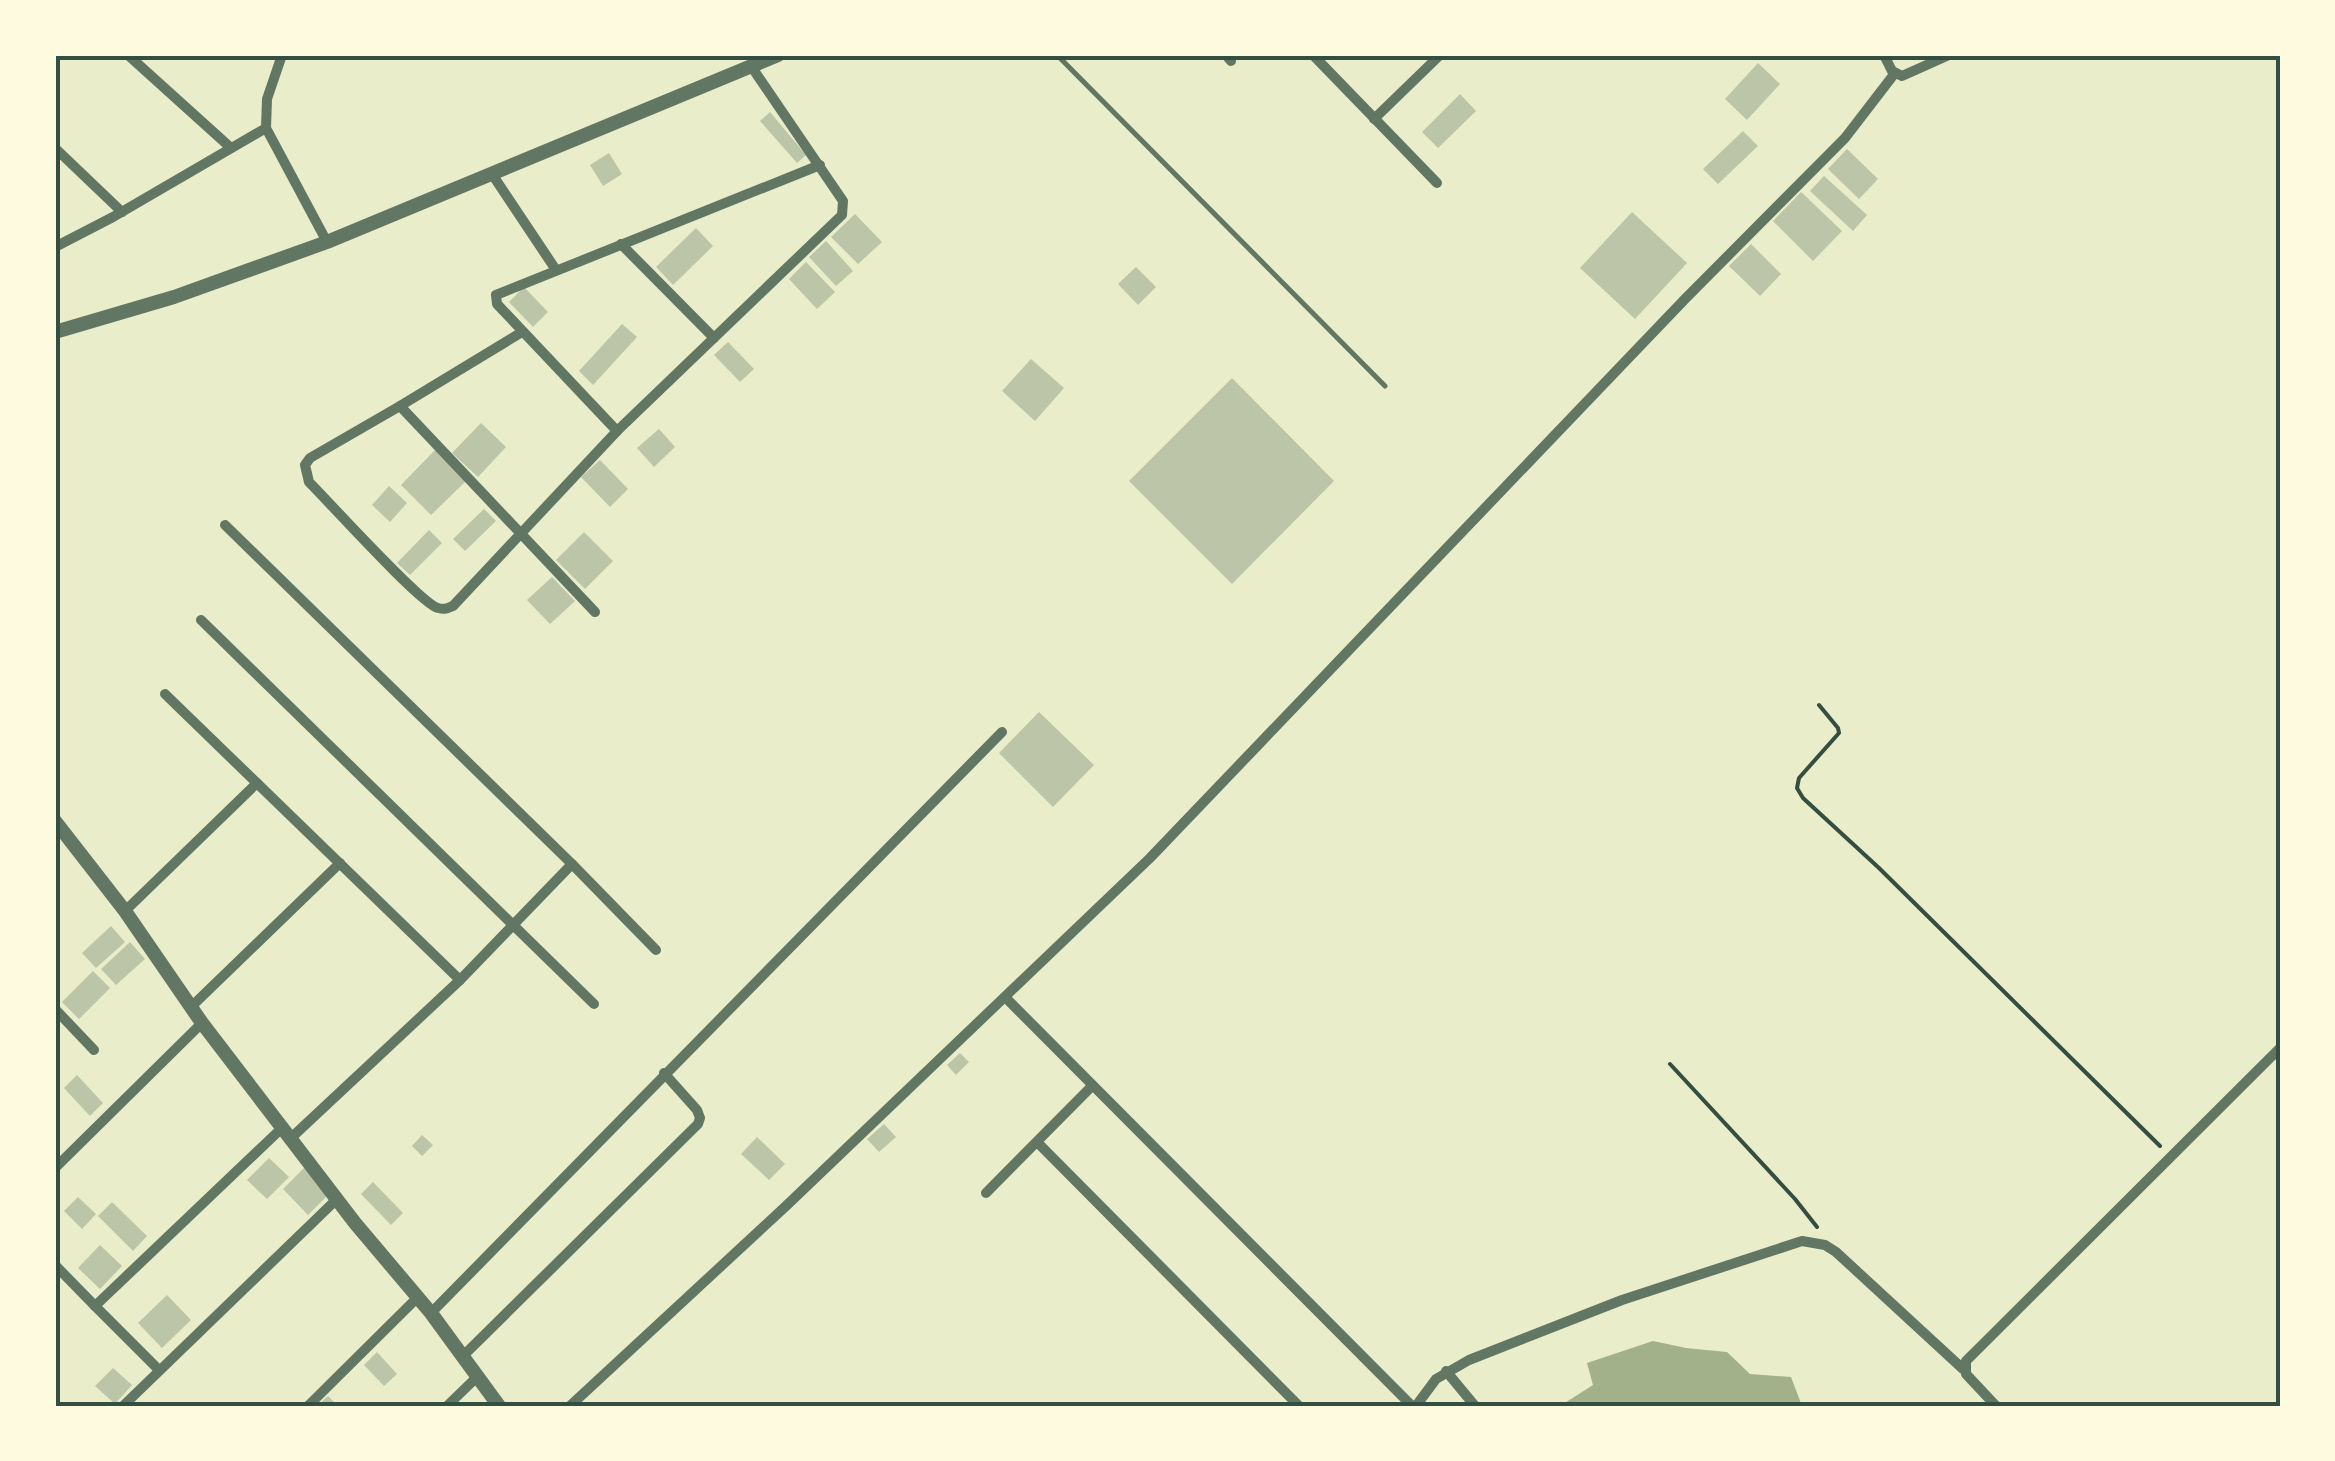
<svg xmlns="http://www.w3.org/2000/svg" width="2335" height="1461" font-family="'PT Sans Narrow',sans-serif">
  <rect width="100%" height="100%" fill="#e9edc9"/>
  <path fill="#a3b18a" d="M1653 1341 1686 1348 1727 1352 1750 1374 1791 1377 1802 1406H1560L1593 1385 1587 1363Z"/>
  <g fill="#bcc5a7">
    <path d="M1758 63 1780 84 1747 120 1725 99Z"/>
    <path d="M1460 94 1476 111 1438 148 1422 132Z"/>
    <path d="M770 112 806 155 797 163 760 121Z"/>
    <path d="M1743 131 1758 146 1718 184 1703 169Z"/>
    <path d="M1847 149 1878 179 1859 199 1828 169Z"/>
    <path d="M609 153 622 174 603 186 590 165Z"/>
    <path d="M1824 176 1867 215 1853 231 1810 191Z"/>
    <path d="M1801 192 1842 231 1813 261 1773 221Z"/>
    <path d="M1632 212 1687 263 1635 319 1580 268Z"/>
    <path d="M855 214 882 242 858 264 831 237Z"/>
    <path d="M696 228 713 246 673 285 656 267Z"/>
    <path d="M826 241 853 271 836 286 809 257Z"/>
    <path d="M1751 244 1781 274 1760 296 1729 266Z"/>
    <path d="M806 262 835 292 817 309 789 279Z"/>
    <path d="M1136 267 1156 287 1138 305 1118 284Z"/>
    <path d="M524 287 548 312 533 327 509 302Z"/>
    <path d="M622 324 637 337 593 385 579 371Z"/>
    <path d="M728 342 754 369 740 382 714 355Z"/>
    <path d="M1031 359 1064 388 1035 421 1002 391Z"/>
    <path d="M1232 378 1334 481 1232 584 1129 481Z"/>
    <path d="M481 423 506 447 478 477 452 453Z"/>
    <path d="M659 429 675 447 654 467 637 448Z"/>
    <path d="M435 450 466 481 431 515 401 485Z"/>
    <path d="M600 460 628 489 610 507 581 477Z"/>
    <path d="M389 486 407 503 390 522 372 505Z"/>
    <path d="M484 509 496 521 465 551 453 539Z"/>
    <path d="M429 530 442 543 410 575 397 563Z"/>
    <path d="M584 532 613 561 585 589 556 560Z"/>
    <path d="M552 577 575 601 550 624 527 600Z"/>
    <path d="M1039 712 1094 765 1053 807 999 753Z"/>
    <path d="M111 926 125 942 96 968 82 953Z"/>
    <path d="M130 942 145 959 116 985 101 969Z"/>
    <path d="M93 971 110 988 79 1019 62 1002Z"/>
    <path d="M960 1053 969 1062 956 1075 947 1065Z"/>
    <path d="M77 1075 103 1103 90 1116 64 1088Z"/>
    <path d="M884 1124 896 1137 879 1152 867 1139Z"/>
    <path d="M422 1135 433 1145 422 1156 412 1146Z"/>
    <path d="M757 1137 785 1164 769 1180 741 1154Z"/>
    <path d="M269 1158 289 1177 267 1199 247 1180Z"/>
    <path d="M306 1166 331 1192 308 1215 283 1189Z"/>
    <path d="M373 1182 403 1213 391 1225 361 1194Z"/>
    <path d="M78 1197 96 1214 82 1229 64 1211Z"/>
    <path d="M112 1202 147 1236 133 1251 98 1216Z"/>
    <path d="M100 1245 122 1266 100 1289 78 1268Z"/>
    <path d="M167 1295 191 1320 162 1348 138 1323Z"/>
    <path d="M377 1352 397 1374 384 1386 364 1365Z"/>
    <path d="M113 1368 132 1385 115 1404 95 1386Z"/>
    <path d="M328 1396 338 1406H317Z"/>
  </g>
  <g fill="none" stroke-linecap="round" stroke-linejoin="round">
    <g stroke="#344e41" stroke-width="4">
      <path d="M1819 705 1838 728 1839 733 1799 778 1797 788 1803 798 1879 868 2160 1146"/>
      <path d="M1670 1064 1795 1199 1817 1227"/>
    </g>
    <path stroke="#617663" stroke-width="5" d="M1057 55 1385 386"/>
    <g stroke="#617663" stroke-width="10">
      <path d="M128 55 231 148"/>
      <path d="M282 55 267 99 266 128 327 242"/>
      <path d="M1226 55 1231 61"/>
      <path d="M1313 55 1437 183"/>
      <path d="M1884 55 1892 71 1902 76 1949 55"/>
      <path d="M1374 119 1440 55"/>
      <path d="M55 148 122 212"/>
      <path d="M492 174 556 270"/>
      <path d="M621 244 714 338"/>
      <path d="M55 247 113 217 266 128"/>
      <path d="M400 406 522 332"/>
      <path d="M617 431 497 304 496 295 820 165"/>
      <path d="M225 525 572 864 460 980 291 1138"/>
      <path d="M595 612 400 406 310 458 305 465 309 482C329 502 421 604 438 608 446 610 447 608 453 606L617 431 842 215 843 201 751 66"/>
      <path d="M201 620 594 1004"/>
      <path d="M165 694 460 980"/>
      <path d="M572 864 656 950"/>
      <path d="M125 911 257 783"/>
      <path d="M1005 997 1412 1406"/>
      <path d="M192 1006 340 863"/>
      <path d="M55 1009 94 1050"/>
      <path d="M1037 1142 1299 1406"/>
      <path d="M55 1168 202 1023"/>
      <path d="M986 1193 1092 1086"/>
      <path d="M55 1265 95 1306 283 1127"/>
      <path d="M95 1306 159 1370"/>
      <path d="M431 1313 1002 732"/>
      <path d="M463 1356 698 1124 700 1118 697 1110 664 1073"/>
      <path d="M1446 1371 1475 1406"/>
      <path d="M123 1406 337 1199"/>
      <path d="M308 1406 418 1297"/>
      <path d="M447 1406 477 1377"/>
      <path d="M570 1406 786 1206 1150 858 1685 299 1845 138 1895 73"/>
      <path d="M1416 1406 1436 1379 1469 1360 1622 1300 1802 1241 1825 1245 1836 1252 1963 1369"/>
      <path d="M1996 1406 1966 1374V1361L2280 1048"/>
    </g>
    <g stroke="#617663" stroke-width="14">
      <path d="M55 332 174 297 327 242 778 55"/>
      <path d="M55 821 125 911 202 1023 355 1223 431 1313 499 1406"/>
    </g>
  </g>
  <rect width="2335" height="1461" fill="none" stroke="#fefae0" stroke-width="115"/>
  <rect x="58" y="58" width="2220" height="1346" fill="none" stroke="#344e41" stroke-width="4"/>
</svg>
